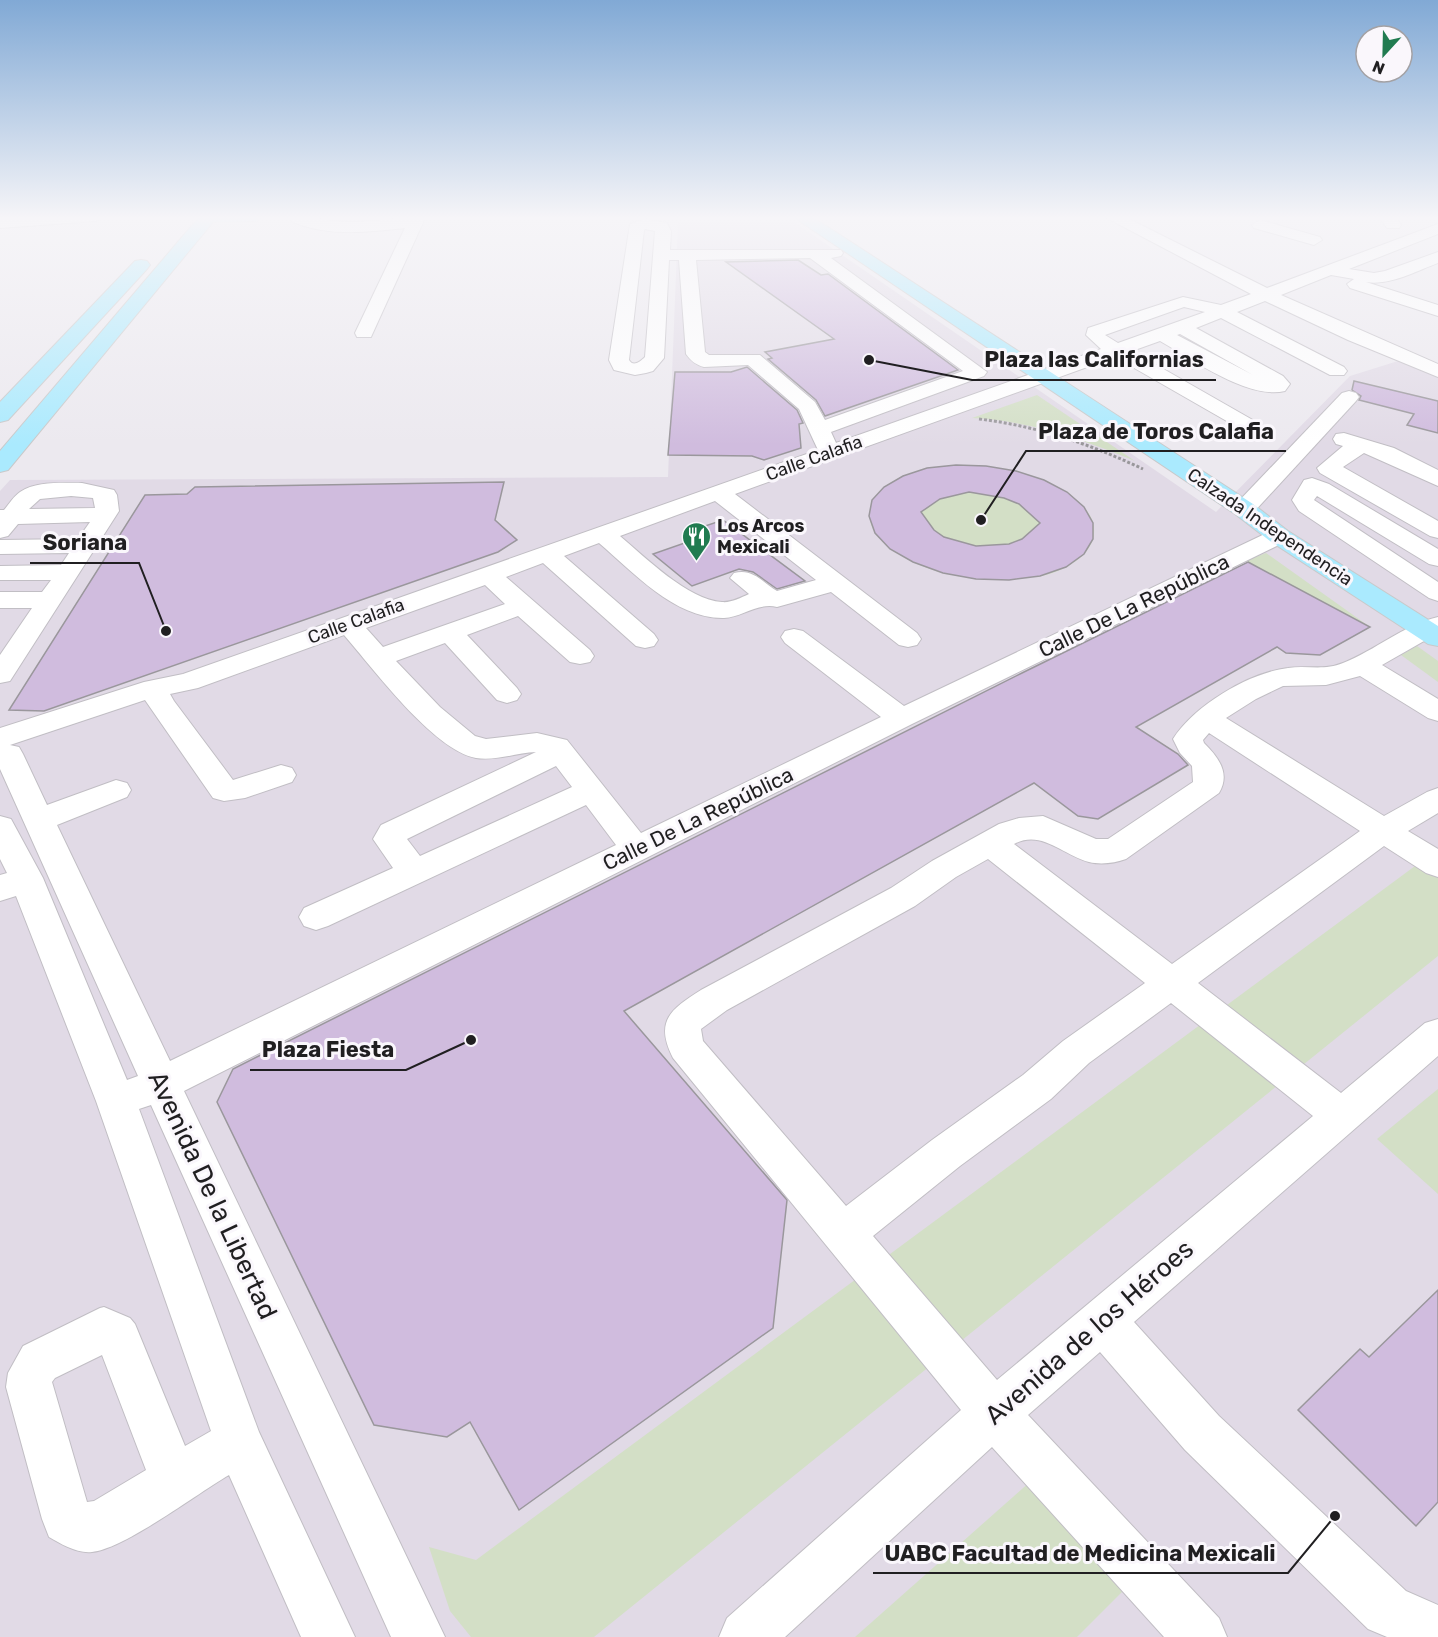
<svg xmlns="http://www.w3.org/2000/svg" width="1438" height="1637" font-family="Rubik,sans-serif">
  <rect width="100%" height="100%" fill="#ece9ef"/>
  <path fill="#e1dae6" d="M794 222 1216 512 1350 376 1398 361 1438 377V1637H0V491L10 480 668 477 678 223Z"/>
  <g fill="#d3dfc6">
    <path d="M1037 395 1135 461C1082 439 1030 421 972 418Z"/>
    <path d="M927 468 1067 492C1077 501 1090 510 1093 523 1101 552 1065 571 1041 576 1028 578 954 575 941 572 918 567 865 542 870 512 875 484 903 476 927 468Z"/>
    <path d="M1266 553 1370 627 1245 561Z"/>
    <path d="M1417 646 1438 661V682L1401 655Z"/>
    <path d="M1438 849V956L594 1637H471L450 1611 429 1547 476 1560Z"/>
    <path d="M1438 1089V1194L1377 1139Z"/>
    <path d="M1040 1473 1138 1576 1077 1637H855Z"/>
  </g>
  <g fill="#d0bcde" stroke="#9a979c" stroke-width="1.5" fill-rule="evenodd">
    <path d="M798 260 821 275 828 274 958 370 825 416 816 400 768 359 772 358 765 352 834 339 726 262Z"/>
    <path d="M747 367 797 410 803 423 799 424 801 448 764 460 752 456 668 455 675 372H731Z"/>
    <path d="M1354 381 1438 401V433L1407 425 1414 414 1359 400 1361 396 1352 390Z"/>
    <path d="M956 465 986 466 1016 471 1044 480 1067 492 1084 507 1093 523V539L1084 554 1066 567 1040 576 1009 580 976 579 943 573 913 562 890 549 875 533 869 516 872 500 884 487 903 476 927 468ZM969 492 1004 498 1019 504 1040 523 1022 539 1009 544 976 546 944 537 934 530 921 512 940 499Z"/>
    <path d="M504 482 495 520 517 540 498 552 44 711 9 710 145 495 187 494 195 487Z"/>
    <path d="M723 520 805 581 777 589 753 572 739 569 692 586 653 554 699 538 690 531Z"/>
    <path d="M1248 562 1370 627 1320 655 1286 653 1277 647 1136 727 1178 754 1188 765 1098 819 1078 816 1034 783 624 1011 787 1200 773 1328 519 1510 470 1422 447 1437 374 1425 217 1102 233 1069 1022 673Z"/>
    <path d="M1438 1290V1502L1416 1526 1298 1410 1360 1349 1369 1357Z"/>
  </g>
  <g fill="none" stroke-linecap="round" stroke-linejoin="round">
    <defs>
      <g id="minor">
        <path d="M31 216H104L96 221 0 228V218Z"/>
        <path d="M290 216C312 216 333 223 355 222 379 222 403 216 426 216L371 337H357L355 333 405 228C368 232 328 237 293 222Z"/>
        <path d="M1103 216H1123L1267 288 1438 224V234L1349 269 1374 273 1385 271 1438 252V263C1416 271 1390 286 1366 282L1438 305V316L1350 288 1347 284 1354 279 1331 275 1281 295 1438 364V377L1348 340 1265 301 1237 312 1344 367 1347 371 1344 375H1330L1221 318 1196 328 1283 376 1290 384 1285 391C1248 400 1192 359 1160 341L1132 351 1265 427 1269 431 1265 435 1258 437 1251 435 1115 357 735 494 917 633 921 639 917 645 908 647 899 645 831 592 777 607C759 602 742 617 724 618 675 619 633 572 599 543L564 556 654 634 658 640 654 646 645 648 636 646 543 563 506 577 590 650 594 656 590 662 580 664 570 662 518 616 467 635 517 688 521 694 517 700 507 703 497 700 445 643 396 661 440 707 475 736 486 739 537 733 567 740 641 833 881 717 785 643 781 637 785 631 794 629 803 631 904 706 1271 531 1279 529 1287 531 1291 536 1287 541 912 724 184 1091 445 1637H391L151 1105 139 1109 259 1432 355 1637H301L229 1475C198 1493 124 1549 92 1552 78 1554 61 1544 49 1537L42 1519 6 1387 8 1373 23 1346 100 1308 104 1307 130 1318 135 1324 185 1446 211 1431 96 1101 16 896 0 901V875L7 873 0 859V816L11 819 43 878 127 1080 138 1076 0 769V728L144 682 183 674 818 450 799 409 748 365 704 367C696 365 691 361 686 354L679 260H669L664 358 653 371 646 373 635 375 614 370 609 360 630 224 644 219 667 223 671 231 670 250H841L843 253 841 256 831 258 987 372 984 376 831 432 836 443 1101 349 1086 335 1088 328 1183 297 1221 305 1251 294ZM645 229 655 231 645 357C640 362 633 367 629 360L644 230ZM810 258 963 371 825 420 815 402 760 355H709L705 352 696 260ZM1184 307 1205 312 1118 343 1105 335ZM1180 334 1253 375 1177 335ZM715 501 816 580 777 591C762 582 753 568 734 573L730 578 749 594C740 598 731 603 722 602 688 600 645 557 620 536ZM485 585 505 604 383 647 366 628ZM344 635C373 668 433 750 476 758 496 761 516 753 536 752L381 825 373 839 393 868 304 908 299 917 304 926 316 930 328 926 586 805 616 845 170 1061 57 825 127 797 131 790 127 783 116 780 47 805 23 754 19 747 10 745 145 700 213 798 224 801 245 798 292 782 296 775 292 768 281 765 233 780 174 701 170 694 198 688ZM556 766 572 787 420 856 407 839ZM102 1355 146 1470 94 1501 87 1502 52 1382 55 1378Z"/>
        <path d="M1379 216H1395L1401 225 1399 228H1387Z"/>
        <path d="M1260 220 1320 237 1322 240 1314 245 1254 228 1252 225Z"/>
        <path d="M1349 391 1356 393 1359 397 1356 401 1252 514 1244 516 1236 514 1232 509 1236 504 1342 393Z"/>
        <path d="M1344 433 1394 448 1438 470V486L1364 453 1343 467 1438 521V538L1430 536 1320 473 1317 468 1343 446 1336 444 1333 439 1336 434Z"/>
        <path d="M1312 478 1329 484 1438 549V566L1429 564 1317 496 1314 500 1438 582V601L1429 598 1299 511 1292 500 1304 480Z"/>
        <path d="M82 483 114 490 117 495 119 511 10 681 0 683V655L32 608H0V592H42L51 580H0V566L61 565 69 553 0 554V540L78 539 90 522 18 524 8 536 0 538V510H4C9 504 14 496 20 492 36 481 64 483 82 483ZM71 496 93 498 95 508 29 509 40 499Z"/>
        <path d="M1438 617V633L1382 665 1438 699V721L1428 718 1360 676 1326 685 1283 686 1256 699 1226 718 1384 816 1427 792 1438 788V813L1408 831 1438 849V877L1426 873 1384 846 1198 983 1341 1093 1425 1023 1438 1019V1056L1134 1322 1219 1416 1406 1591 1438 1605V1637H1387L1368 1629 1185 1450 1100 1352 1028 1415 1219 1618 1227 1637H1164L992 1447 785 1637H719L727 1618 961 1410 673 1058C654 1021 671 1009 701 990L891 888 932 861 999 824 1019 818 1043 816 1096 839H1108L1193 782 1192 766 1180 753 1173 739C1194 706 1248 673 1288 668 1307 665 1324 671 1343 663 1376 650 1402 626 1438 617ZM1209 733 1360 831 1172 964 1014 844C1041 829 1063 855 1089 862 1101 865 1115 863 1126 859L1219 793C1231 773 1218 757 1204 743L1203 740ZM988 859 1145 983 1063 1041 1023 1075 932 1140 846 1206 703 1041 701 1029 727 1010 915 906 956 877ZM1171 1003 1313 1116 997 1380 873 1236 960 1166 1051 1099 1089 1063Z"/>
      </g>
      <g id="major">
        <path d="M200 216H265L257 221 213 222 8 470 0 472V451Z"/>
        <path d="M792 216H811L1253 504 1288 531 1438 626V646L1428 644 1270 541 1235 514Z"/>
        <path d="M141 260 147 261 150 265 147 269 8 420 0 422V402L135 261Z"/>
      </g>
    </defs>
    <use href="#minor" stroke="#c1bec4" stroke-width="2"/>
    <use href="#major" stroke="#c9c9ca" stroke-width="2"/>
    <path stroke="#99979b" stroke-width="3" stroke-dasharray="3 2" stroke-linecap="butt" d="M979 419C1037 426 1090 444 1143 469"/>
    <use href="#minor" fill="#fff" fill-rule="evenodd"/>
    <use href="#major" fill="#aaeafe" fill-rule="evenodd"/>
  </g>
  <linearGradient id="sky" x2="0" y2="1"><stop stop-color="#81a9d5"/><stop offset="0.49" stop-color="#f6f5f8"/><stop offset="1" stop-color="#f6f5f8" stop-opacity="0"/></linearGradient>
  <rect width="1438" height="445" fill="url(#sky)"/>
  <defs>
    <symbol id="restaurant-pin" viewBox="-11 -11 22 30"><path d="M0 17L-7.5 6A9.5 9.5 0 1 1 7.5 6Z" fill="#207b50" stroke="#faf7fc"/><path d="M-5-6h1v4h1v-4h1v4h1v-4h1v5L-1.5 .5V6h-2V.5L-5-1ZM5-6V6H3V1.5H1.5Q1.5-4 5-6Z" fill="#fff"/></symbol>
  </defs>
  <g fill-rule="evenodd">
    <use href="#restaurant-pin" x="680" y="520" width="33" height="45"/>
  </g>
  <g text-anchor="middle" stroke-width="6" stroke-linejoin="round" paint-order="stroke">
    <g font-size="18" fill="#201f21" stroke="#faf7fc">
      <text transform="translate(814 458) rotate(-20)" y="6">Calle Calafia</text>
      <text transform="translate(1270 527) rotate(34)" y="6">Calzada Independencia</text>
      <text transform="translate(356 621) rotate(-20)" y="6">Calle Calafia</text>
    </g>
    <g font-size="18" font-weight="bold" fill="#201f21" stroke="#faf7fc" text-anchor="start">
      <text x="717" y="532">Los Arcos<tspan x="717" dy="21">Mexicali</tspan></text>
    </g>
    <g font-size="21" fill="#201f21" stroke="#faf7fc">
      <text transform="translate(1134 606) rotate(-26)" y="7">Calle De La República</text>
      <text transform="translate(698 819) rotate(-26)" y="7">Calle De La República</text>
    </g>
    <g font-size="26" fill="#201f21" stroke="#faf7fc">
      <text transform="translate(213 1195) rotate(65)" y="9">Avenida De la Libertad</text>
      <text transform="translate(1089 1332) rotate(-41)" y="9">Avenida de los Héroes</text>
    </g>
  </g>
  <path fill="none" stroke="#201f21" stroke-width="2" d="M869 360L972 380H1216M981 520L1026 451H1286M166 631L139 563H30M471 1040L406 1070H250M1335 1516L1288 1573H873"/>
  <g fill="#201f21" stroke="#faf7fc" stroke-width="2">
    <circle cx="869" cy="360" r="6"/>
    <circle cx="981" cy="520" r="6"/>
    <circle cx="166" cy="631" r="6"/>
    <circle cx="471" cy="1040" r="6"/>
    <circle cx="1335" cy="1516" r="6"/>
  </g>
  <g font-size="22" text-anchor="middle" font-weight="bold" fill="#201f21" stroke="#faf7fc" stroke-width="6" stroke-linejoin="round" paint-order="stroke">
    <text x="1094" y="367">Plaza las Californias</text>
    <text x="1156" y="439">Plaza de Toros Calafia</text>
    <text x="85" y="550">Soriana</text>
    <text x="328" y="1057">Plaza Fiesta</text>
    <text x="1080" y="1561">UABC Facultad de Medicina Mexicali</text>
  </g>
  <g transform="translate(1384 54) rotate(202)"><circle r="28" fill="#faf7fc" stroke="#a3a1a4" stroke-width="1.5"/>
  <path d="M0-4.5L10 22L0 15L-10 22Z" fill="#207b50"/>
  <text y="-9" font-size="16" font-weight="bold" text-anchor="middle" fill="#201f21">N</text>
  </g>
</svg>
